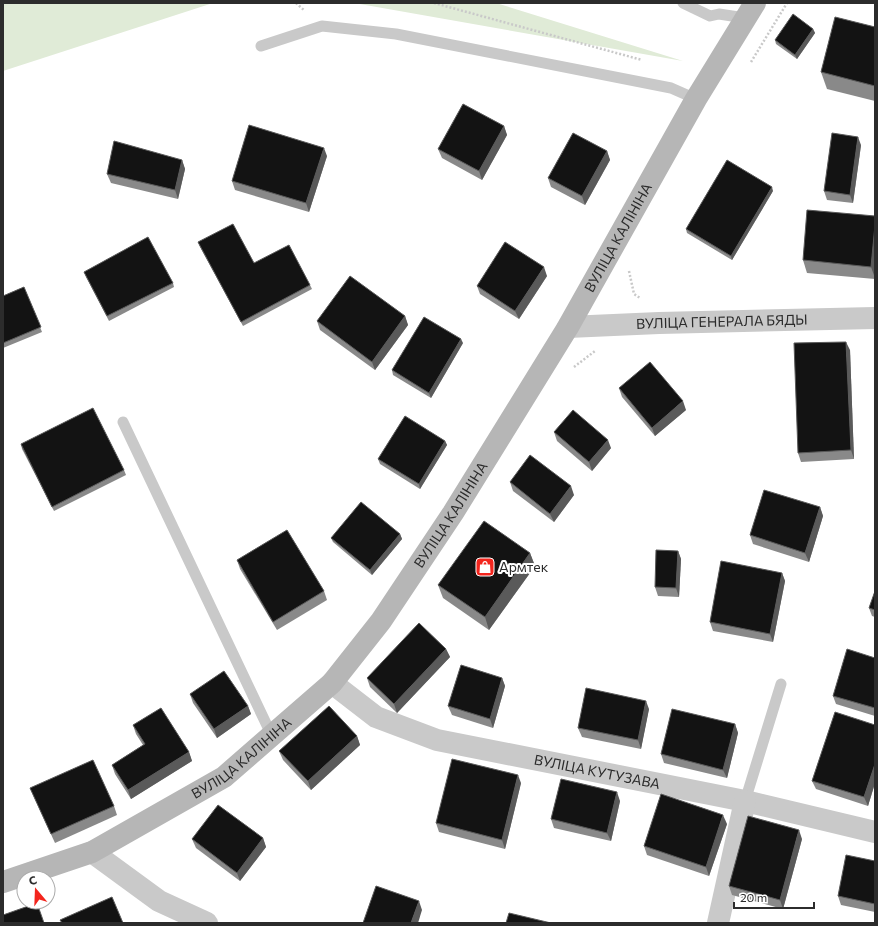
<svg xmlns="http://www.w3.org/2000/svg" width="878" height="926" font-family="Commissioner,sans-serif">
  <rect width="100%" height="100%" fill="#fff"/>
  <g fill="#e0ebd7">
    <path d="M3 3H213L3 71Z"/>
    <path d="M354 3H496L683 61Z"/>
  </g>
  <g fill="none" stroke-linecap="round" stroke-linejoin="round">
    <g stroke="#c9c9c9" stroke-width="2.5" stroke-dasharray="2 2" stroke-linecap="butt">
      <path d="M296 3 305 11"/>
      <path d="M434 3 642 60"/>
      <path d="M751 62 787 3"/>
      <path d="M629 271 634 294 640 298"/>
      <path d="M574 367 595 351"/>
    </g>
    <g stroke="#c9c9c9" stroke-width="11">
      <path d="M683 3 710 16 719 14 745 18"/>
      <path d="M261 46 322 26 396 34 671 88 696 99"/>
      <path d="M123 422 272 736"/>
      <path d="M745 801 781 684"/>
    </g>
    <g stroke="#c9c9c9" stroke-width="22">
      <path id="s1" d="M332 683 376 717 437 740 745 801 875 832"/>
      <path d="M92 852 159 901 207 923"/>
      <path d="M718 923 745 801"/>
    </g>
    <path stroke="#c9c9c9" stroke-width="22" id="s2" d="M568 327 659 323 875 318"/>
    <path stroke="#b6b6b6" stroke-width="22" id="s3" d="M3 882 92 852 224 777 332 683 381 621 453 513 568 327 696 99 755 3"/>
  </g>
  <g fill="#898989">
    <path d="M875 27V101L827 89 821 72Z"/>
    <path d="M813 29 815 33 797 59 776 44 775 40Z"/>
    <path d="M504 126 507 135 482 180 442 158 438 149Z"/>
    <path d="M861 145 853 203 827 200 824 191Z"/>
    <path d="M607 151 610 160 585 205 551 187 548 178Z"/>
    <path d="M327 156 309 212 235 190 232 181Z"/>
    <path d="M182 160 185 169 178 199 111 183 107 174Z"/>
    <path d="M773 191 732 260 687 233 686 229Z"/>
    <path d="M875 216V279L807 273 803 260Z"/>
    <path d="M198 242 254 263 310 285 312 289 243 326 200 247Z"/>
    <path d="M84 272 173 283 174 287 109 321 86 277Z"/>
    <path d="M547 276 519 319 480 294 477 286Z"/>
    <path d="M24 287 42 332 3 348V296Z"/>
    <path d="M405 316 408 325 375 370 320 330 317 321Z"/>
    <path d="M463 343 431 398 393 375 392 370Z"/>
    <path d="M850 350 854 459 801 462 798 453Z"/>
    <path d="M619 388 686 410 655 436 622 397Z"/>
    <path d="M554 432 611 448 592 471 557 441Z"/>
    <path d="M445 441 447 445 420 489 380 464 378 459Z"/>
    <path d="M21 444 124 470 126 475 54 511 22 449Z"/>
    <path d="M510 482 574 495 554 522 513 491Z"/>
    <path d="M820 507 823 516 809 562 753 544 750 535Z"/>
    <path d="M400 534 402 539 372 575 333 542 331 538Z"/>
    <path d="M678 551 681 559 679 597 658 596 655 587Z"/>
    <path d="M530 553 535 566 489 630 443 598 438 585Z"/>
    <path d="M237 560 324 591 327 600 277 630 240 569Z"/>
    <path d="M782 573 785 581 773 642 713 631 710 622Z"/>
    <path d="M875 591V617L872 616 869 608Z"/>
    <path d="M446 649 450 657 397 713 370 687 367 678Z"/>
    <path d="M875 658V716L836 704 833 696Z"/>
    <path d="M502 678 505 686 493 728 452 715 448 706Z"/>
    <path d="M190 694 248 706 251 714 217 738 193 703Z"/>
    <path d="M649 709 641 749 582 737 578 728Z"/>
    <path d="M735 724 738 733 727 778 664 763 661 754Z"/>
    <path d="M133 725 189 752 192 761 131 799 115 774 112 765 143 745 136 734Z"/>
    <path d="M875 725V783L868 806 816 789 812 781Z"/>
    <path d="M357 736 360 745 311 790 283 760 279 751Z"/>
    <path d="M521 783 505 849 439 832 436 823Z"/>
    <path d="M30 788 114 806 117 815 55 843 34 797Z"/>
    <path d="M620 801 611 841 554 828 551 819Z"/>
    <path d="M727 824 709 876 647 855 644 846Z"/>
    <path d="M263 838 266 847 240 881 196 848 192 839Z"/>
    <path d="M802 839 783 909 732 895 729 886Z"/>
    <path d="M875 861V912L841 905 838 896Z"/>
  </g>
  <g fill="#5a5a5a">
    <path d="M813 29 815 33 797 59 795 55Z"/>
    <path d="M504 126 507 135 482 180 479 171Z"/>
    <path d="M858 137 861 145 853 203 850 195Z"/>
    <path d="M324 148 327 156 309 212 306 203Z"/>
    <path d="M607 151 610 160 585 205 582 196Z"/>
    <path d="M182 160 185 169 178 199 175 190Z"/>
    <path d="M772 187 773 191 732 260 731 256Z"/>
    <path d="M875 225V278L871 267Z"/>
    <path d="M544 267 547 276 519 319 515 311Z"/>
    <path d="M405 316 408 325 375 370 372 362Z"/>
    <path d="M461 339 463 343 431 398 429 393Z"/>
    <path d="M846 342 850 350 854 459 851 450Z"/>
    <path d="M683 401 686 410 655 436 652 428Z"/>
    <path d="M608 440 611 448 592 471 589 462Z"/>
    <path d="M445 441 447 445 420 489 419 484Z"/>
    <path d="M571 486 574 495 554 522 550 514Z"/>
    <path d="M820 507 823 516 809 562 805 553Z"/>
    <path d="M400 534 402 539 372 575 370 570Z"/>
    <path d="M678 551 681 559 679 597 676 588Z"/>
    <path d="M530 553 535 566 489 630 485 617Z"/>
    <path d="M782 573 785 581 773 642 770 634Z"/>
    <path d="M446 649 450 657 397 713 394 704Z"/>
    <path d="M502 678 505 686 493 728 490 719Z"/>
    <path d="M646 701 649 709 641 749 638 740Z"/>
    <path d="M248 706 251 714 217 738 214 729Z"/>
    <path d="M735 724 738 733 727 778 723 770Z"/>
    <path d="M357 736 360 745 311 790 308 781Z"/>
    <path d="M189 752 192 761 131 799 128 790Z"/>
    <path d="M875 764V783L868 806 864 797Z"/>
    <path d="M518 775 521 783 505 849 502 840Z"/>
    <path d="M617 792 620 801 611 841 607 833Z"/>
    <path d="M723 815 727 824 709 876 706 867Z"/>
    <path d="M799 830 802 839 783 909 780 900Z"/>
    <path d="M263 838 266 847 240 881 237 873Z"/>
    <path d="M419 901 422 910 418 923H411Z"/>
  </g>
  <g fill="#131313" stroke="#5a5a5a">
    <path d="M793 14 813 29 795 55 775 40Z"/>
    <path d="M835 17 875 27V86L821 72Z"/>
    <path d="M463 104 504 126 479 171 438 149Z"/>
    <path d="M249 125 324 148 306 203 232 181Z"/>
    <path d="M573 133 607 151 582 196 548 178Z"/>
    <path d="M832 133 858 137 850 195 824 191Z"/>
    <path d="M114 141 182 160 175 190 107 174Z"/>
    <path d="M727 160 772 187 731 256 686 229Z"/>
    <path d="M807 210 875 216V225L871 267 803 260Z"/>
    <path d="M233 224 254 263 289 245 310 285 241 322 198 242Z"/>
    <path d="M148 237 173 283 107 316 84 272Z"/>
    <path d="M505 242 544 267 515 311 477 286Z"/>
    <path d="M350 276 405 316 372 362 317 321Z"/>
    <path d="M24 287 41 327 3 343V296Z"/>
    <path d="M424 317 461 339 429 393 392 370Z"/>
    <path d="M846 342 851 450 798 453 794 343Z"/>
    <path d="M650 362 683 401 652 428 619 388Z"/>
    <path d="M93 408 124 470 52 507 21 444Z"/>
    <path d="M573 410 608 440 589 462 554 432Z"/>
    <path d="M405 416 445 441 419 484 378 459Z"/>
    <path d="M530 455 571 486 550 514 510 482Z"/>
    <path d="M764 490 820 507 805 553 750 535Z"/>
    <path d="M361 502 400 534 370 570 331 538Z"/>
    <path d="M484 521 530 553 485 617 438 585Z"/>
    <path d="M287 530 324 591 273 622 237 560Z"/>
    <path d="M656 550 678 551 676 588 655 587Z"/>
    <path d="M721 561 782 573 770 634 710 622Z"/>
    <path d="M875 591V610L869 608Z"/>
    <path d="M419 623 446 649 394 704 367 678Z"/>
    <path d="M847 649 875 658V708L833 696Z"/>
    <path d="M461 665 502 678 490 719 448 706Z"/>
    <path d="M224 671 248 706 214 729 190 694Z"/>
    <path d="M586 688 646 701 638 740 578 728Z"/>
    <path d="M329 706 357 736 308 781 279 751Z"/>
    <path d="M161 708 189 752 128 790 112 765 145 744 133 725Z"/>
    <path d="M672 709 735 724 723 770 661 754Z"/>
    <path d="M835 712 875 725V764L864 797 812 781Z"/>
    <path d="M452 759 518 775 502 840 436 823Z"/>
    <path d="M93 760 114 806 51 834 30 788Z"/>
    <path d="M561 779 617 792 607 833 551 819Z"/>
    <path d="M661 794 723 815 706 867 644 846Z"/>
    <path d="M218 805 263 838 237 873 192 839Z"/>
    <path d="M748 816 799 830 780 900 729 886Z"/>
    <path d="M846 855 875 861V904L838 896Z"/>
    <path d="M376 886 419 901 411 923H363Z"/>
    <path d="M112 897 123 923H62L60 920Z"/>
    <path d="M37 903 44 923H3V915Z"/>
    <path d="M509 913 551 923H506Z"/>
  </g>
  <defs>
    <symbol id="shop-square" viewBox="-11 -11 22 22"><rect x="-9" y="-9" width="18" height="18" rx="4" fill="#f3251d" stroke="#fff"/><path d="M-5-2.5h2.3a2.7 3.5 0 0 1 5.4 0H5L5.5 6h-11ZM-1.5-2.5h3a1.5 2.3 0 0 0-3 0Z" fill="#fff"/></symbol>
  </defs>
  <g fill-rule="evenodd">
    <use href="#shop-square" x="474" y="556" width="22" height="22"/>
  </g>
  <g text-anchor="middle" stroke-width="4" stroke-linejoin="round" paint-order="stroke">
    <g font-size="14" fill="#2c2c2c" stroke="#fff">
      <text dy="5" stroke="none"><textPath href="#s3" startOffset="919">ВУЛІЦА КАЛІНІНА</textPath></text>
      <text dy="5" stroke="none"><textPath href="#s2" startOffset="154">ВУЛІЦА ГЕНЕРАЛА БЯДЫ</textPath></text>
      <text dy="5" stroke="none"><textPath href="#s3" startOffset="595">ВУЛІЦА КАЛІНІНА</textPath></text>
      <text dy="5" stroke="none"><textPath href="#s3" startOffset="271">ВУЛІЦА КАЛІНІНА</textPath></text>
      <text dy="5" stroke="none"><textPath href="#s1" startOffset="284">ВУЛІЦА КУТУЗАВА</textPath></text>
    </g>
    <g font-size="14" fill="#2c2c2c" stroke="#fff" text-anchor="start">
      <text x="499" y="572">Армтек</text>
    </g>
  </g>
  <rect width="878" height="926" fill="none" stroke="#2c2c2c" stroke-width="8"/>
  <g transform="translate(36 890) rotate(341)"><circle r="19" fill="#ffffff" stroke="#ababab"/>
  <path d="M0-3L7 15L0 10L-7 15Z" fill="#f3251d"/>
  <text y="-6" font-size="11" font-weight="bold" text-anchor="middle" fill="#2c2c2c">С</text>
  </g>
  <path d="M734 902v6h80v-6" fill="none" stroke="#2c2c2c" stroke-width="2"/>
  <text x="740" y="902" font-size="12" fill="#2c2c2c" stroke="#ffffff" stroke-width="3" paint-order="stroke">20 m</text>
</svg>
